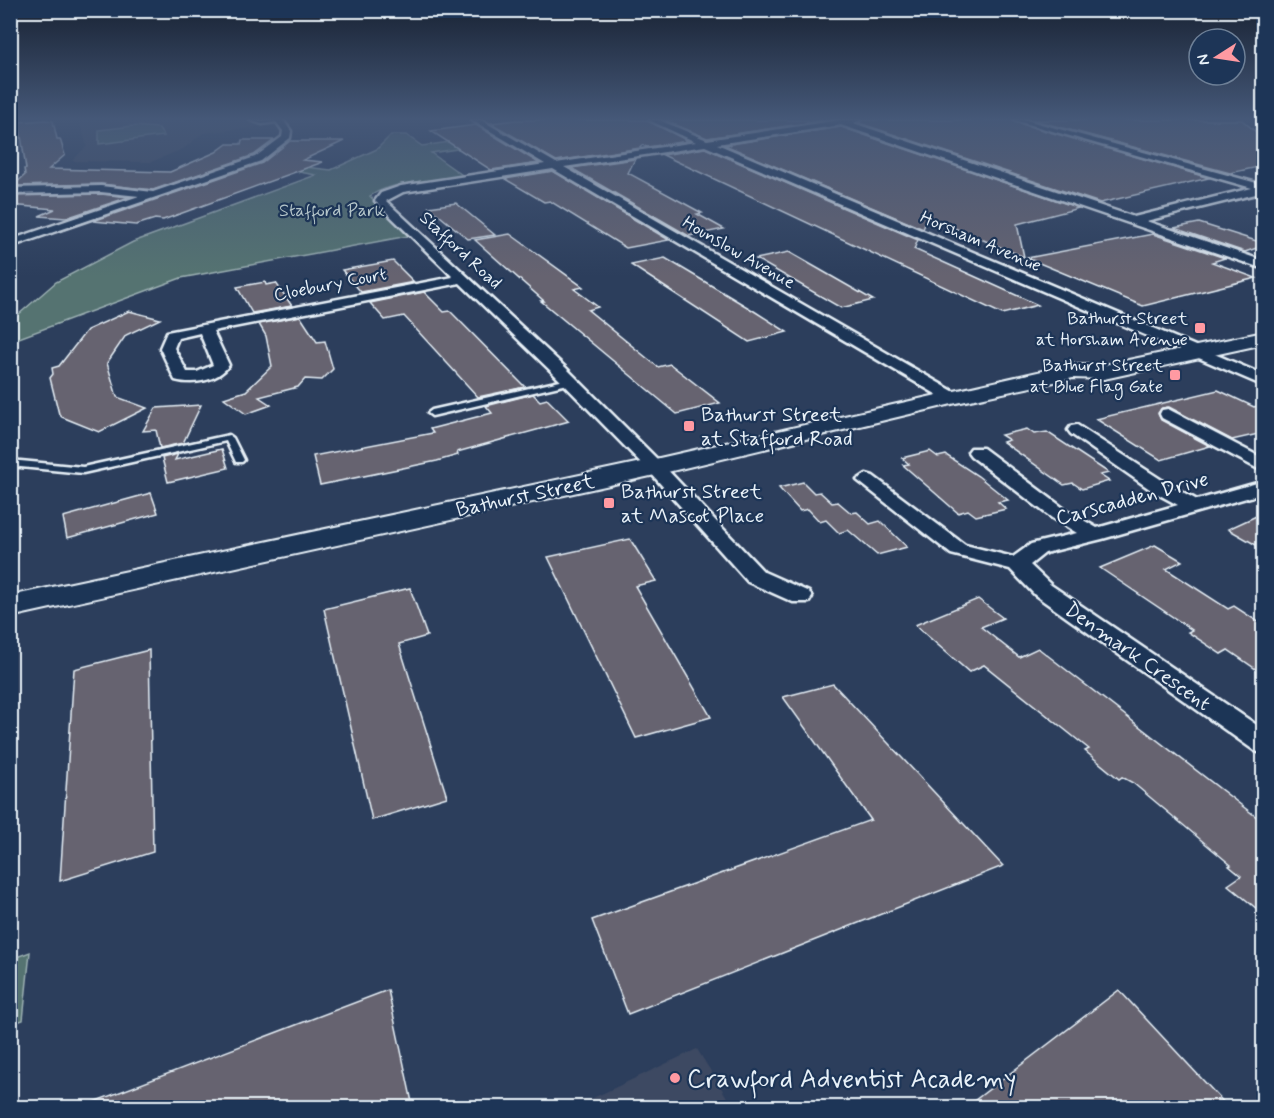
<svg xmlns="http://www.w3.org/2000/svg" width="1274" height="1118" font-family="Mynerve,sans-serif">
  <rect width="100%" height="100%" fill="#2c3e5c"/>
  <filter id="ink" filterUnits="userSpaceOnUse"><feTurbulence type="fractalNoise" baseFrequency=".0167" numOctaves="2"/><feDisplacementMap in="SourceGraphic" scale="12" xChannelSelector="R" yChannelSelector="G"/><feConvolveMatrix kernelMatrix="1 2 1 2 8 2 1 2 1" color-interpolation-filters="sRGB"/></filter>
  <g filter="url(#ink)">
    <g fill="#3d4962">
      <path d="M79 120H269L275 125 203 133 183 149 151 162 72 161 87 146Z"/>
      <path d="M697 1049 733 1107H574Z"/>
    </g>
    <g fill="#547371" stroke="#9eb2b4" stroke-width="1.5">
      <path d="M133 126 158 128 164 136 99 144V130Z"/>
      <path d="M391 135H406L422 146 492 136 502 142 431 153 465 177C438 180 391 181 370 196L408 236 181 278 11 341V321L56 282 133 242 316 175 255 164 262 162 331 170 377 149Z"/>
      <path d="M30 952 23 1020 11 1024V959Z"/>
    </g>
    <g fill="#666370" stroke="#e8f1f8" stroke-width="1.5">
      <path d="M45 120 53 121 57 139H60L65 155 49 169 170 172 216 152 227 144H241L242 140H274L254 155 153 190 101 184 13 186 25 175 24 169H26L19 122Z"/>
      <path d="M516 120H647L688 141 647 147 642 145 640 148 556 161 491 123Z"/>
      <path d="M664 120H827L707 138Z"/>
      <path d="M862 120H1012L1209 178 1100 203 859 123Z"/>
      <path d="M1033 120H1242L1263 138V166L1230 173Z"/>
      <path d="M476 125 539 163 491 170 431 131Z"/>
      <path d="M841 127 1079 208 1017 224 1024 257 928 217 923 229 725 145Z"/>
      <path d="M290 141H344L303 160 323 162 163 220 155 219 136 225 93 221 262 163Z"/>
      <path d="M705 148 918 240 914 249 1038 305 1002 314 663 155Z"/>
      <path d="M635 159 628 173 702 213 697 214 724 229 689 236 571 168Z"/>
      <path d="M553 171 669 240 626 248 550 201 544 202 505 179Z"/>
      <path d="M101 194 129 197 66 218 39 216 55 209 10 205V196Z"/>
      <path d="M456 203 495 235 468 239 429 207Z"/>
      <path d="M1199 223 1263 243V246L1245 252 1174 228Z"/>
      <path d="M510 234 583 287 574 289 598 307 588 310 658 367 670 364 720 403 677 414 541 301H544L475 240Z"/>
      <path d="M1153 234 1225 258 1212 262 1256 278 1143 306 1027 258Z"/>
      <path d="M789 252 873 300 841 308 756 259Z"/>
      <path d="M665 258 754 311 787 332 749 342 631 265Z"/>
      <path d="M393 261 414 282 361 292 342 270Z"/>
      <path d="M265 282 266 285 276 283 292 306 252 313 237 287Z"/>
      <path d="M424 292 444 312 450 311 525 387 478 397 404 316 385 320 370 303Z"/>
      <path d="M129 311 160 319 126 335 107 363 117 397 147 408 99 432 62 417 59 414 50 378 53 374 52 368 59 366 87 330Z"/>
      <path d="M300 316 317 342 325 341 333 369 322 380 305 379 298 387 259 397 271 405 246 414 224 398 246 391 272 366 266 336 259 324Z"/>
      <path d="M1218 390 1254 407 1263 404V433L1232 440 1169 407 1162 408 1158 413 1161 420 1210 446 1161 460 1096 419Z"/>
      <path d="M533 394 540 401 547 399 569 421 457 452 458 455 437 461 320 485 313 456 433 433 430 429 492 413 486 406Z"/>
      <path d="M201 405 183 443 160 448 156 430 143 431 156 408Z"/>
      <path d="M1027 429 1034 434 1047 432 1109 473 1100 475 1109 481 1082 489 1073 483 1064 485 1003 442 1009 440 1001 435Z"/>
      <path d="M222 449 228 468 168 482 162 458 178 454 175 460Z"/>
      <path d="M930 451 938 457 946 455 978 476 1008 500 998 502 1006 509 976 516 968 510 958 513 903 465 909 464 902 458Z"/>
      <path d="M803 482 814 493 820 492 832 503 838 502 851 513 857 512 870 524 880 521 907 547 877 555 848 530 839 533 826 520 820 522 808 509 800 511 779 488Z"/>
      <path d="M151 493 158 513 67 538 63 517Z"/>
      <path d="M1263 513V549L1228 529Z"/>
      <path d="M630 539 656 581 635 586 711 717 636 738 548 557Z"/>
      <path d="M1155 545 1182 561 1166 569 1228 609 1234 606 1263 625V674L1228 650 1221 654 1188 632 1192 630 1100 568Z"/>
      <path d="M410 588 427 636 399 644 447 797 372 820 324 609Z"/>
      <path d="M978 599 1003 618 981 627 1019 657 1038 648 1263 822V914L1228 885 1241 876 1229 866 1231 865 1133 783 1122 777 1119 779 1085 751 1089 749 984 665 969 672 915 625Z"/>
      <path d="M149 650 153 852 60 881 74 669Z"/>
      <path d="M833 684 1003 866 628 1014 592 920 871 820 783 697Z"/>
      <path d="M388 990 413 1107H84L83 1106Z"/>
      <path d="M1119 990 1228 1107H966Z"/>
    </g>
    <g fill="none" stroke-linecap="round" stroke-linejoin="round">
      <defs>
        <g id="service">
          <path d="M250 120 262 122 281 120 283 121 262 124Z"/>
          <path d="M569 379H572V383L432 416 428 413 432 410Z"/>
          <path d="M229 435 233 438 244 460 242 462H236L226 441 83 473 10 466V460L83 467Z"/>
        </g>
        <g id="minor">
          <path d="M275 120H283L291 131 290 138 261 161 10 247V240L139 196 101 192 10 194V188L101 186 153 192 255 157 282 137 283 131Z"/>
          <path d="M472 120H481L556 163 696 142 649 120H659L707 140 840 120H860L853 123 1134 217 1252 188 1014 120H1026L1264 185V192L1146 221 1264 261V269L841 125 717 144 1264 375V386L705 146 564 167 958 394 960 397 958 400H946L553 169 403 192 386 201 565 367 661 463 764 572 809 592 812 597 809 602H793L748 582 649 471 553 373 460 283 213 331 229 365C218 381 194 385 175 380L160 348 167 332 453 277 375 201 381 193 401 186 545 164ZM200 333 213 365 197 372H187L174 348 178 338Z"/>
          <path d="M1168 409 1264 459V472L1162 418 1160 414 1162 410Z"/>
          <path d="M1077 425 1168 484 1197 500 1264 481V493L1102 539 1045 553 1030 565 1051 585 1264 730V754L1255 751 1035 595 1010 569 951 554 857 480 866 474 873 476 965 545 1013 557 1031 544 1077 533 1052 518 971 456 968 452 971 448H983L1066 510 1097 528 1178 505 1154 492 1071 434 1068 430 1071 426Z"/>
        </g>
        <path id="secondary" d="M1264 332V344L1104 379 1073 378 952 404 655 475 10 617V596L655 459 1073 364 1104 365Z"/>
      </defs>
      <use href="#service" stroke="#e8f1f8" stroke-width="5"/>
      <use href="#minor" stroke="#e8f1f8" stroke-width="5"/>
      <use href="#secondary" stroke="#e8f1f8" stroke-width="4"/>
      <use href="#service" fill="#1d3557" fill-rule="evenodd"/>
      <use href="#minor" fill="#1d3557" fill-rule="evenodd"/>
      <use href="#secondary" fill="#1d3557" fill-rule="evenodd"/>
    </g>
  </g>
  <linearGradient id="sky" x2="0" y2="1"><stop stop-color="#182233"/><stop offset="0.43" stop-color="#455878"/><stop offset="1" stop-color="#455878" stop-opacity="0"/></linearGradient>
  <rect width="1274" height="276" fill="url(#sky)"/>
  <g fill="#ff9aa2" stroke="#1d3557" stroke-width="2">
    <rect x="1194" y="322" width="12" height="12" rx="3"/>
    <rect x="1169" y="369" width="12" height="12" rx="3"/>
    <rect x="683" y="420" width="12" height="12" rx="3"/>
    <rect x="603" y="497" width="12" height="12" rx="3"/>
    <circle cx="675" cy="1078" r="6"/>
  </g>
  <g text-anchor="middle" stroke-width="4.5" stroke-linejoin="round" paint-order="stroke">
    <g font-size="18" fill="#b4c5c9" stroke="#1d3557">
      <text x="332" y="216">Stafford Park</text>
    </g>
    <g font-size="18" fill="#e8f1f8" stroke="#1d3557">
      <text transform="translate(981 241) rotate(23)" y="6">Horsham Avenue</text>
      <text transform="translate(461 250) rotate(43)" y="6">Stafford Road</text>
      <text transform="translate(739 252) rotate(30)" y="6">Hounslow Avenue</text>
      <text transform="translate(330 284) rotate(-11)" y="6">Cloebury Court</text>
    </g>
    <g font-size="18" fill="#e8f1f8" stroke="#1d3557" text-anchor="end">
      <text x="1188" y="324">Bathurst Street<tspan x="1188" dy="21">at Horsham Avenue</tspan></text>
      <text x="1163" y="371">Bathurst Street<tspan x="1163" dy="21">at Blue Flag Gate</tspan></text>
    </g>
    <g font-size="21" fill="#e8f1f8" stroke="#1d3557" text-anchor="start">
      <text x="701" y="421">Bathurst Street<tspan x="701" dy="24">at Stafford Road</tspan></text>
      <text x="621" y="498">Bathurst Street<tspan x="621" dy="24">at Mascot Place</tspan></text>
    </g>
    <g font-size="21" fill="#e8f1f8" stroke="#1d3557">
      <text transform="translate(525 495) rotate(-12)" y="7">Bathurst Street</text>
      <text transform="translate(1132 498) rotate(-15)" y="7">Carscadden Drive</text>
      <text transform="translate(1138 656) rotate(35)" y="7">Denmark Crescent</text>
    </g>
    <g font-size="26" fill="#e8f1f8" stroke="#1d3557" text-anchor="start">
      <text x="687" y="1087">Crawford Adventist Academy</text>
    </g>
  </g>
  <rect width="1274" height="1118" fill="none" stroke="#1d3557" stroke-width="36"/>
  <rect x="18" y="18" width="1238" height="1082" fill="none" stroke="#e8f1f8" stroke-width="2" filter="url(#ink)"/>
  <g transform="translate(1217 57) rotate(258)"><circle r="28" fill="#1d3557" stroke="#6e8097" stroke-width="1.5"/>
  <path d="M0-4.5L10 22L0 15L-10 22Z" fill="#ff9aa2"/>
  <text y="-9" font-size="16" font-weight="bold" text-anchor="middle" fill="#e8f1f8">N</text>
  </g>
</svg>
